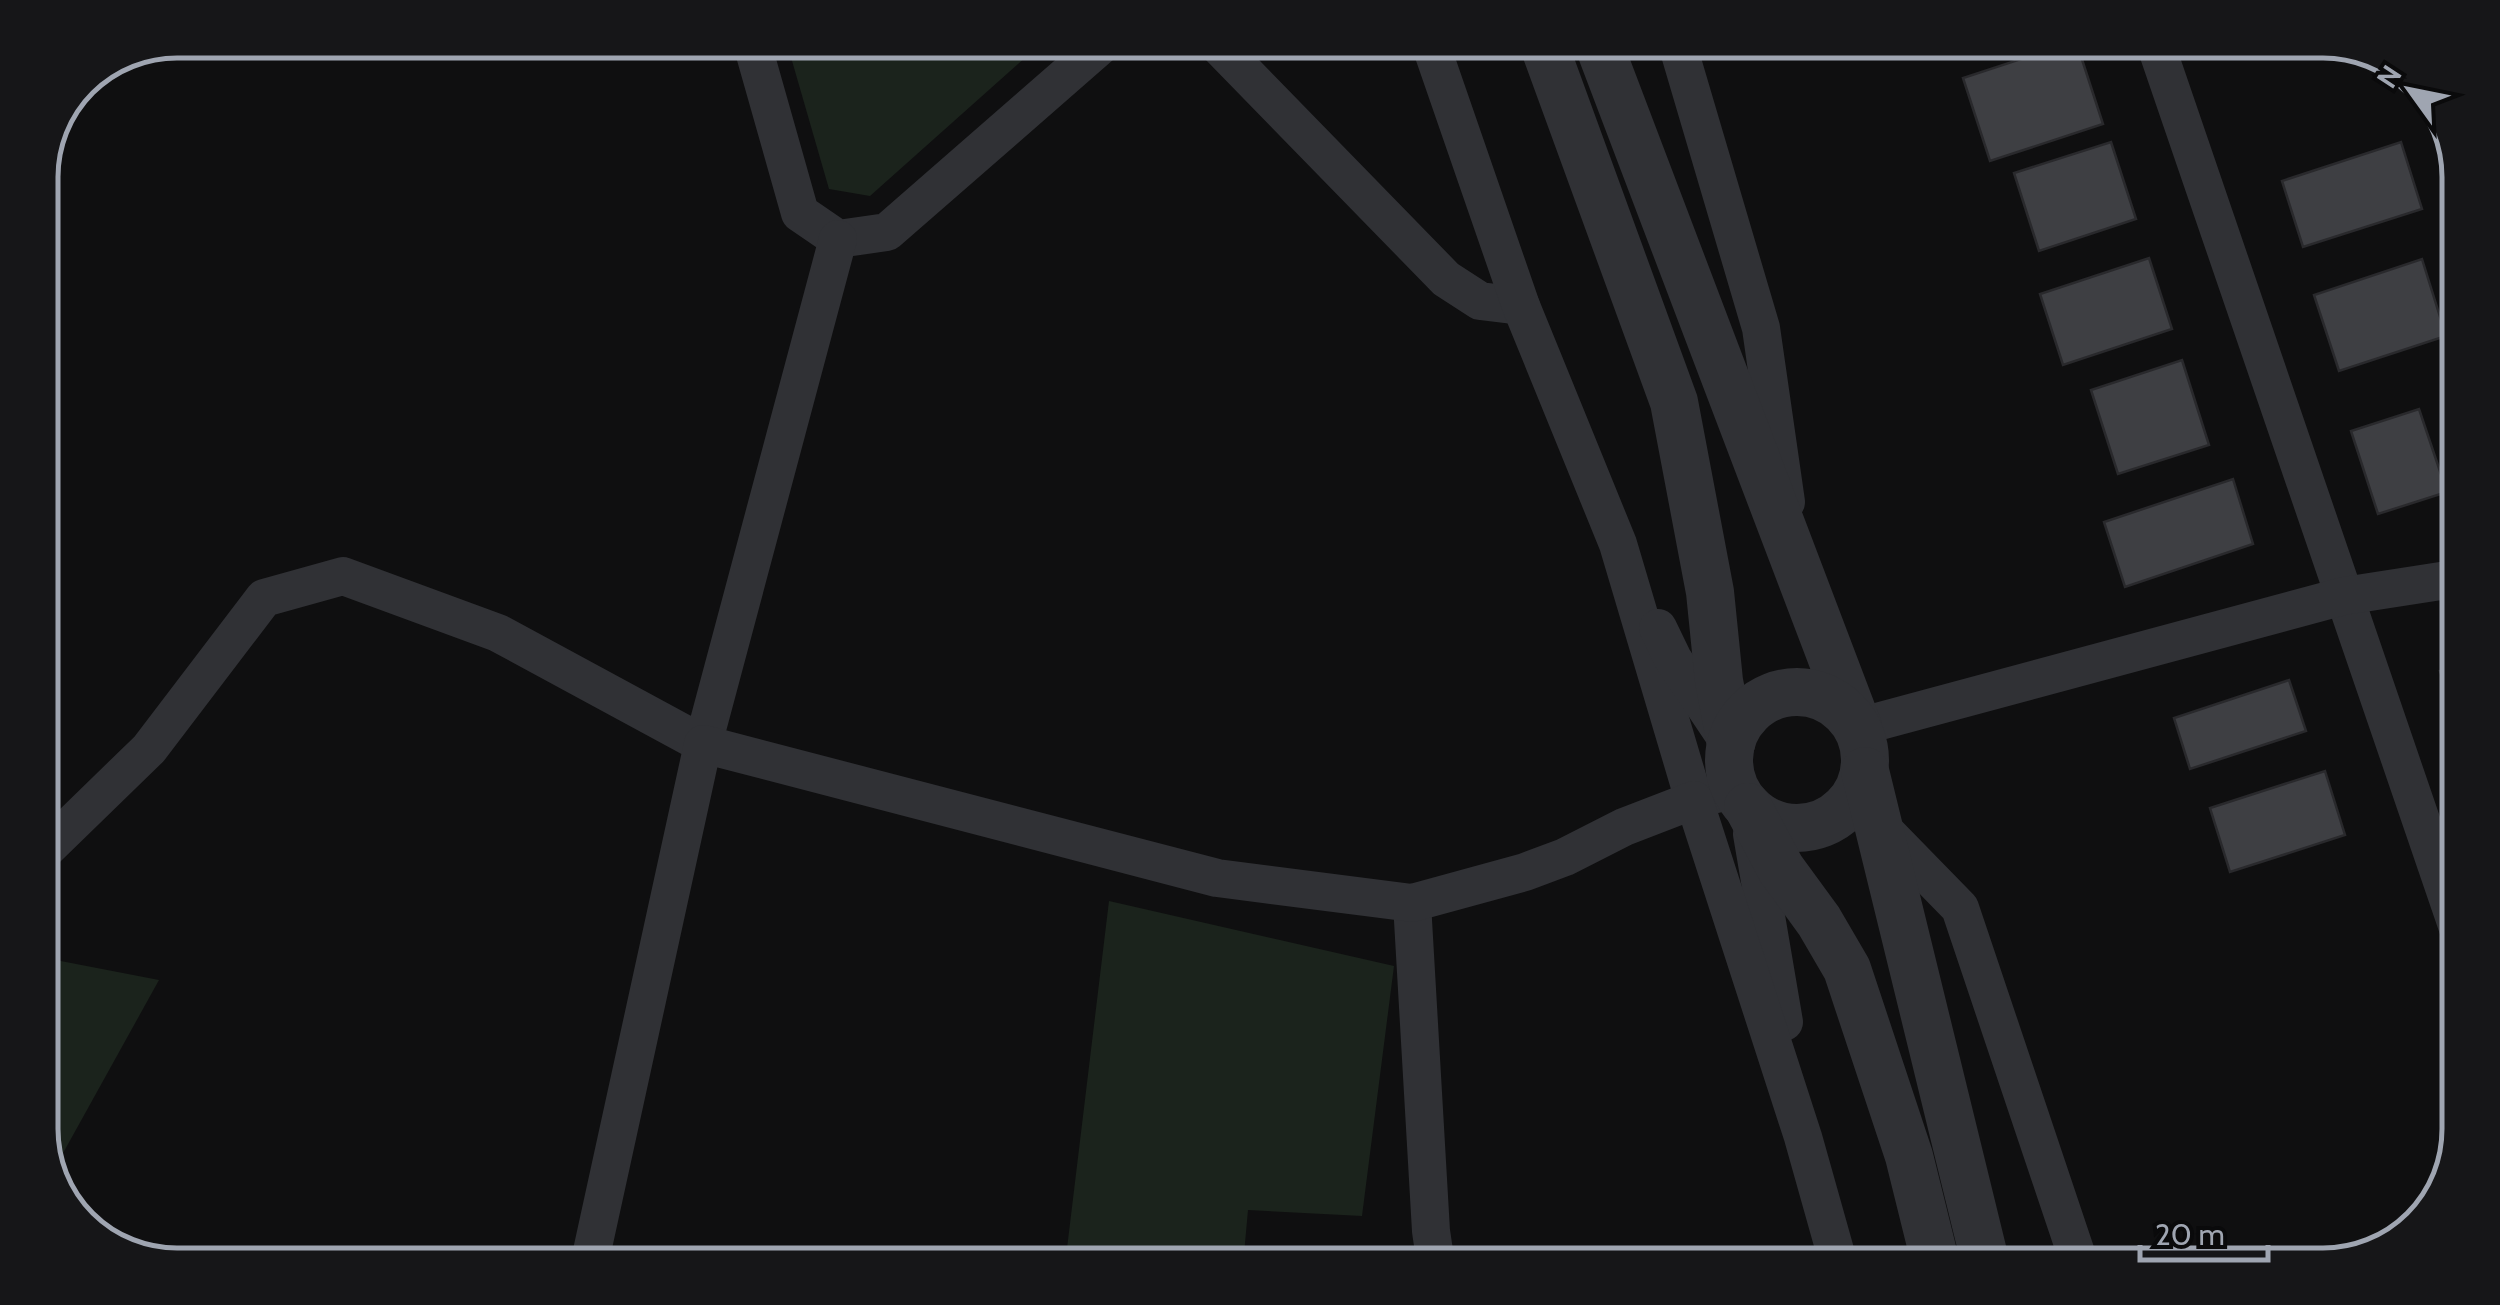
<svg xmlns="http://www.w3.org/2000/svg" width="2500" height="1305" font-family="Cabin,sans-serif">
  <rect width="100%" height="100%" fill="#0f0f10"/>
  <g fill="#1b231c">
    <path d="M786 40H1045L870 196 829 189Z"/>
    <path d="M1109 901 1394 966 1362 1216 1248 1210 1243 1265H1065Z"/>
    <path d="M40 957 159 980 52 1173 40 1138Z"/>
  </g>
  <g fill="#3e3f43" stroke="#29292c" stroke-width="2.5">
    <path d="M2076 41 2103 124 1990 161 1963 78Z"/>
    <path d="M2111 142 2136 219 2039 251 2014 173Z"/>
    <path d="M2401 142 2422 209 2303 247 2282 181Z"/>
    <path d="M2149 258 2172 329 2063 365 2040 294Z"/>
    <path d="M2422 259 2446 336 2339 371 2314 295Z"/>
    <path d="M2182 360 2209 445 2118 474 2091 390Z"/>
    <path d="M2419 409 2447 492 2378 514 2351 431Z"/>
    <path d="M2233 479 2253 544 2125 587 2104 522Z"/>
    <path d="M2460 664V732L2440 671Z"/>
    <path d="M2289 680 2306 731 2190 769 2174 718Z"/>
    <path d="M2325 771 2345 835 2230 872 2210 808Z"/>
  </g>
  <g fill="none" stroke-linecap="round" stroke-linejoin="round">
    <g stroke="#303135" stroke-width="38">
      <path d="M751 40 800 213 838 239 887 232 1107 40"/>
      <path d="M1213 40 1446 279 1480 301 1521 306"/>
      <path d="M1429 40 1521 306 1618 544 1694 800 1735 789"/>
      <path d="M1676 40 1761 328 1786 502"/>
      <path d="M2154 40 2460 934"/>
      <path d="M1658 628 1673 659 1726 738"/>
      <path d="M1858 727 2344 596 2460 578"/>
      <path d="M1878 824 1960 908 2080 1265"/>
      <path d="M1752 834 1784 1022"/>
      <path d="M40 855 149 749 264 598 343 576 498 633 703 744 838 239"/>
      <path d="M1412 903 1431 1231 1436 1265"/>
      <path d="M589 1265 703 744 1217 878 1412 903 1525 872 1565 857 1624 827 1694 800 1803 1137 1839 1265"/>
    </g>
    <g stroke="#303135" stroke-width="48">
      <path d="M1542 40 1674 402 1710 592 1719 681 1731 744"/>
      <path d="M1597 40 1858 727"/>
      <circle cx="1797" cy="760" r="68"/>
      <path d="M1865 771 1986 1265"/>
      <path d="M1748 807 1781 869 1819 921 1847 969 1909 1156 1936 1265"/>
    </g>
  </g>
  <path d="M0 0H2500V1305H0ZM177 58H2323A119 119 0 0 1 2442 177V1129A119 119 0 0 1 2323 1248H177A119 119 0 0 1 58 1129V177A119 119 0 0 1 177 58Z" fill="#161618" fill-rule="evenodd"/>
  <path fill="none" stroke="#9fa5b1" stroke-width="5" d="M177 58H2323A119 119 0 0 1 2442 177V1129A119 119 0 0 1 2323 1248H177A119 119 0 0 1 58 1129V177A119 119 0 0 1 177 58Z"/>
  <g transform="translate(2410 90) rotate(303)" stroke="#0a0a0b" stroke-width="8" paint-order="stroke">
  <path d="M0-8L18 38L0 25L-18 38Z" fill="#9fa5b1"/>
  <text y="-15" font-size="28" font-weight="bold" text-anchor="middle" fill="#9fa5b1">N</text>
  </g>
  <path d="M2140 1245v15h128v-15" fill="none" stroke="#9fa5b1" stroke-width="5"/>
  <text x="2155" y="1245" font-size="30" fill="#9fa5b1" stroke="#0a0a0b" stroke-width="8" paint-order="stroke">20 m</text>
</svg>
